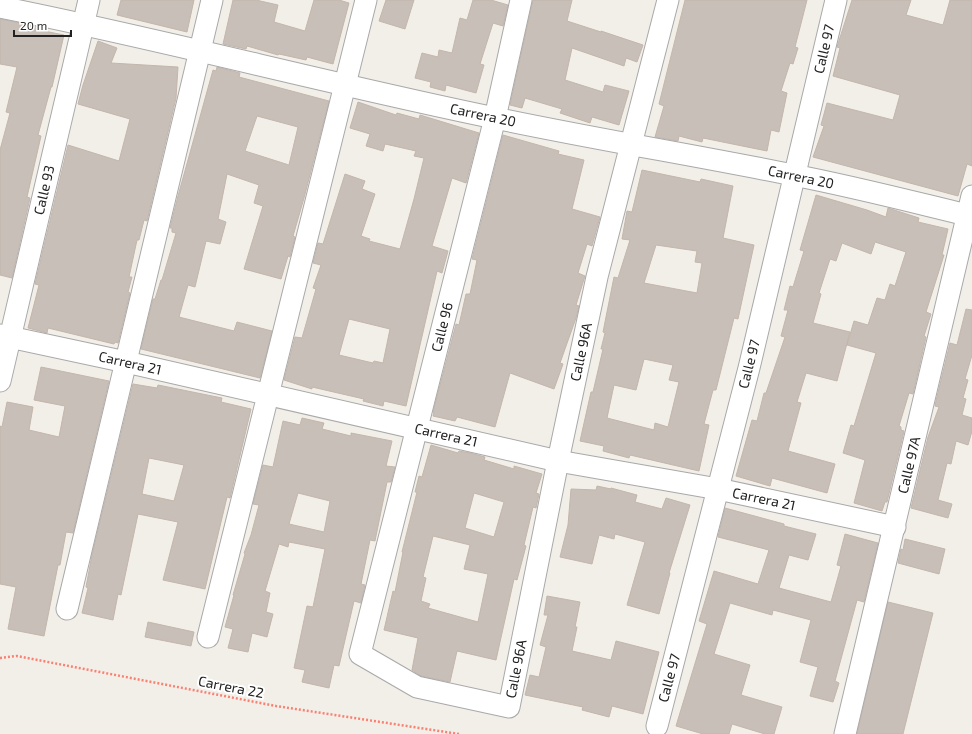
<svg xmlns="http://www.w3.org/2000/svg" width="972" height="734" font-family="'Exo 2',sans-serif">
  <rect width="100%" height="100%" fill="#f2efe9"/>
  <g fill="#c7bfb8" stroke="#c4b6ab" fill-rule="evenodd">
    <path d="M121 0H194L187 32 117 15Z"/>
    <path d="M233 0H256L278 5 274 22 305 31 314 0H339L349 3 333 64 307 57 306 60 279 54 278 55 247 46 246 49 223 44Z"/>
    <path d="M386 0H414L405 29 379 21Z"/>
    <path d="M473 0H491L508 5 503 26 493 23 480 64 484 65 476 93 446 85 445 91 430 87 431 82 415 78 422 53 438 57 439 50 452 53 460 18 467 20Z"/>
    <path d="M533 0H572L567 21 601 32V31L643 45 637 62 626 58 624 66 572 48 565 80 603 92 605 85 629 91 619 125 592 117 590 123 560 113 562 109 525 98 522 108 510 105Z"/>
    <path d="M685 0H807L795 47 798 48 793 64 790 63 781 91 787 93 779 132 771 130 767 151 703 138 702 142 679 136 678 141 655 137 664 106 659 104Z"/>
    <path d="M852 0H911L906 15 943 25 950 0H972V166L967 164 958 196 813 157 824 126 821 125 827 103 893 120 900 95 833 76 840 48 837 47Z"/>
    <path d="M0 19 40 27 39 30 64 35 52 87H51L38 135 41 136 27 197 30 198 12 278 0 275V150L10 113 6 112 17 67 0 64Z"/>
    <path d="M98 41 117 48 111 63 178 67 176 98 147 221 144 220 139 240H137L129 277H132L128 292 130 293 118 343 115 342 114 344 48 328 47 333 28 328 39 285 35 284 68 145 119 161 130 119 78 104 83 85Z"/>
    <path d="M217 67 240 73 239 77 329 101 304 198 293 236 295 237 290 257 288 256 281 279 244 269 263 206 254 203 259 185 227 174 218 219 226 222 220 244 206 241 195 287 188 285 179 317 234 331 237 322 272 331 260 378 141 349 153 299H155L161 280H162L176 233 172 232V228H170L178 196 213 70 216 71ZM257 116 298 127 289 165 245 151Z"/>
    <path d="M358 102 396 115 397 113 419 119 420 115 479 133 466 183 452 178 432 246 448 251 442 273 437 271 406 406 384 401 383 406 363 401 364 399 312 387V389L284 380 295 337 302 338 316 289 313 288 321 265 313 263 318 243 323 244 345 174 365 181 362 189 375 194 361 236 370 239 369 241 400 249 414 199 424 158 414 156 416 151 385 144 383 151 366 146 370 134 350 128ZM349 319 390 329 383 363 374 361 373 363 339 355Z"/>
    <path d="M503 135 559 151 558 154 584 160 572 209 600 217 592 246 587 244 578 273 585 276 576 305 579 306 576 318 560 363 563 364 554 389 510 373 495 427 457 417 455 421 433 416 434 412H433L456 324 459 325 466 294H470L477 260 472 259Z"/>
    <path d="M642 170 700 182 701 179 733 186 723 238 754 245 738 319 734 318 716 390H713L704 424 709 425 699 471 630 455 629 458 603 451 604 446 580 441 591 392H593L603 349H601L605 333 603 332 614 277 618 278 630 240 622 239 627 211 632 212ZM656 245 697 251 695 262 702 263 697 293 644 283ZM644 359 673 365 669 380 679 382 668 427 655 423 654 430 607 418 614 385 636 390Z"/>
    <path d="M816 195 867 210 886 217 888 208 919 218 918 222 948 229 942 255H944L926 312 931 314 924 336 926 337 913 394 909 393 899 426 901 427V430L904 431 887 502H885L882 511 854 503 865 460 843 453 851 425 854 426 876 353 847 345 854 321 868 325 877 298 885 300 890 284 895 286 906 252 875 242 871 254 842 243 836 261 830 259 819 293 821 294 813 323 850 332 837 381 806 373 797 402 801 403 788 451 835 464 827 493 772 478 770 486 736 476 752 420 757 421 764 393H766L785 337 781 336 788 310H784L790 286 793 287 804 251 800 250Z"/>
    <path d="M966 309 972 310V355L965 379 968 380 963 398 966 399 962 415 972 418V431L968 445 956 441 951 464 947 463 938 500 952 504 948 518 911 508 928 437 939 407 935 406 936 401 950 343 957 345Z"/>
    <path d="M41 367 109 381 73 533 66 532 60 565H58L44 636 8 629 16 587 0 584V426L2 427 7 402 33 407 29 430 59 437 65 406 34 400Z"/>
    <path d="M133 384 157 388 158 385 222 398 221 402 251 409 230 498 227 497 205 589 163 580 178 522 138 514 121 595 118 594 113 620 82 613 88 588 86 587 92 555ZM149 458 184 465 174 501 142 494Z"/>
    <path d="M302 418 324 423 322 429 351 436V433L392 441 386 466 395 467 391 482H387L375 541 370 540 361 584 365 585 361 603 354 601 339 666 334 665 329 688 302 682 305 670 294 668 307 606 313 607 325 549 289 542 288 547 279 544 265 591 270 593 266 612 273 614 267 637 252 633 248 652 228 648 233 629 225 627 234 595H233L245 554 244 553 251 535 259 505 253 504 263 465 273 467 283 421 300 425ZM298 493 330 501 324 532 289 524Z"/>
    <path d="M431 445 458 453 459 451 470 453 485 457 484 460 514 469V466L542 474 536 493 539 494 536 508 533 507 524 545 526 546 517 580 514 579 496 660 457 651 450 682 421 676 412 670 418 638 384 630 393 591 395 592 403 552H402L417 492H415L419 476 422 477ZM474 493 504 502 494 537 465 528ZM433 536 470 545 464 569 488 574 478 622 428 608 430 604 421 601 426 578 423 577Z"/>
    <path d="M597 486 611 489V488L637 495 635 502 662 509 666 498 690 505 669 573H670L659 614 627 605 645 542 615 534 614 539 599 535 592 564 560 557 568 525 571 489 596 490Z"/>
    <path d="M725 508 784 524V526L816 534 808 560 789 555 779 588 831 602 841 566 837 565 845 534 878 543 864 602 857 600 835 681 839 683 833 702 810 696 818 667 800 662 811 620 773 610 772 615 730 603 714 654 750 665 741 695 782 707 774 734H765L732 724 729 734H703L676 726 707 624 699 621 714 571 758 584 769 550 718 537Z"/>
    <path d="M905 539 945 549 939 574 898 563 901 549 903 550Z"/>
    <path d="M547 596 580 602 575 627H577L572 651 611 660 616 641 659 652 643 714 612 706 609 717 582 710 583 707 525 695 530 675 539 677 546 647 540 645 548 615H544Z"/>
    <path d="M888 602 933 613 903 734H857Z"/>
    <path d="M148 622 194 632 191 646 145 637Z"/>
  </g>
  <g fill="none" stroke-linecap="round" stroke-linejoin="round">
    <defs>
      <g id="street">
        <path d="M521 0 495 118 360 654 417 687 509 707 558 461 597 277 668 0"/>
        <path d="M0 7C166 40 329 84 495 118 594 139 694 155 793 175 851 186 909 201 967 215"/>
        <path d="M0 335 126 362 558 461 718 489 895 527"/>
        <path d="M0 381 89 0"/>
        <path d="M67 609 212 0"/>
        <path d="M208 637 366 0"/>
        <path d="M657 726 749 368 836 0"/>
        <path d="M845 734 972 196"/>
      </g>
    </defs>
    <use href="#street" stroke="#a9a9a9" stroke-width="23"/>
    <path stroke="#fa8072" stroke-width="2.5" stroke-dasharray="2 2" stroke-linecap="butt" d="M0 658 17 656 276 706 459 734"/>
    <use href="#street" stroke="#fff" stroke-width="21"/>
  </g>
  <g text-anchor="middle" stroke-width="4" stroke-linejoin="round" paint-order="stroke">
    <g font-size="14" fill="#222" stroke="#fff">
      <text transform="translate(824 49) rotate(-77)" y="5">Calle 97</text>
      <text transform="translate(483 115) rotate(12)" y="5">Carrera 20</text>
      <text transform="translate(801 177) rotate(12)" y="5">Carrera 20</text>
      <text transform="translate(44 190) rotate(-77)" y="5">Calle 93</text>
      <text transform="translate(442 327) rotate(-76)" y="5">Calle 96</text>
      <text transform="translate(581 352) rotate(-78)" y="5">Calle 96A</text>
      <text transform="translate(130 363) rotate(13)" y="5">Carrera 21</text>
      <text transform="translate(749 364) rotate(-76)" y="5">Calle 97</text>
      <text transform="translate(446 435) rotate(13)" y="5">Carrera 21</text>
      <text transform="translate(909 465) rotate(-77)" y="5">Calle 97A</text>
      <text transform="translate(764 499) rotate(12)" y="5">Carrera 21</text>
      <text transform="translate(516 669) rotate(-79)" y="5">Calle 96A</text>
      <text transform="translate(669 678) rotate(-75)" y="5">Calle 97</text>
      <text transform="translate(231 687) rotate(11)" y="5">Carrera 22</text>
    </g>
  </g>
  <path d="M14 30v6h57v-6" fill="none" stroke="#222222" stroke-width="2"/>
  <text x="20" y="30" font-size="12" fill="#222222" stroke="#ffffff" stroke-width="3" paint-order="stroke">20 m</text>
</svg>
